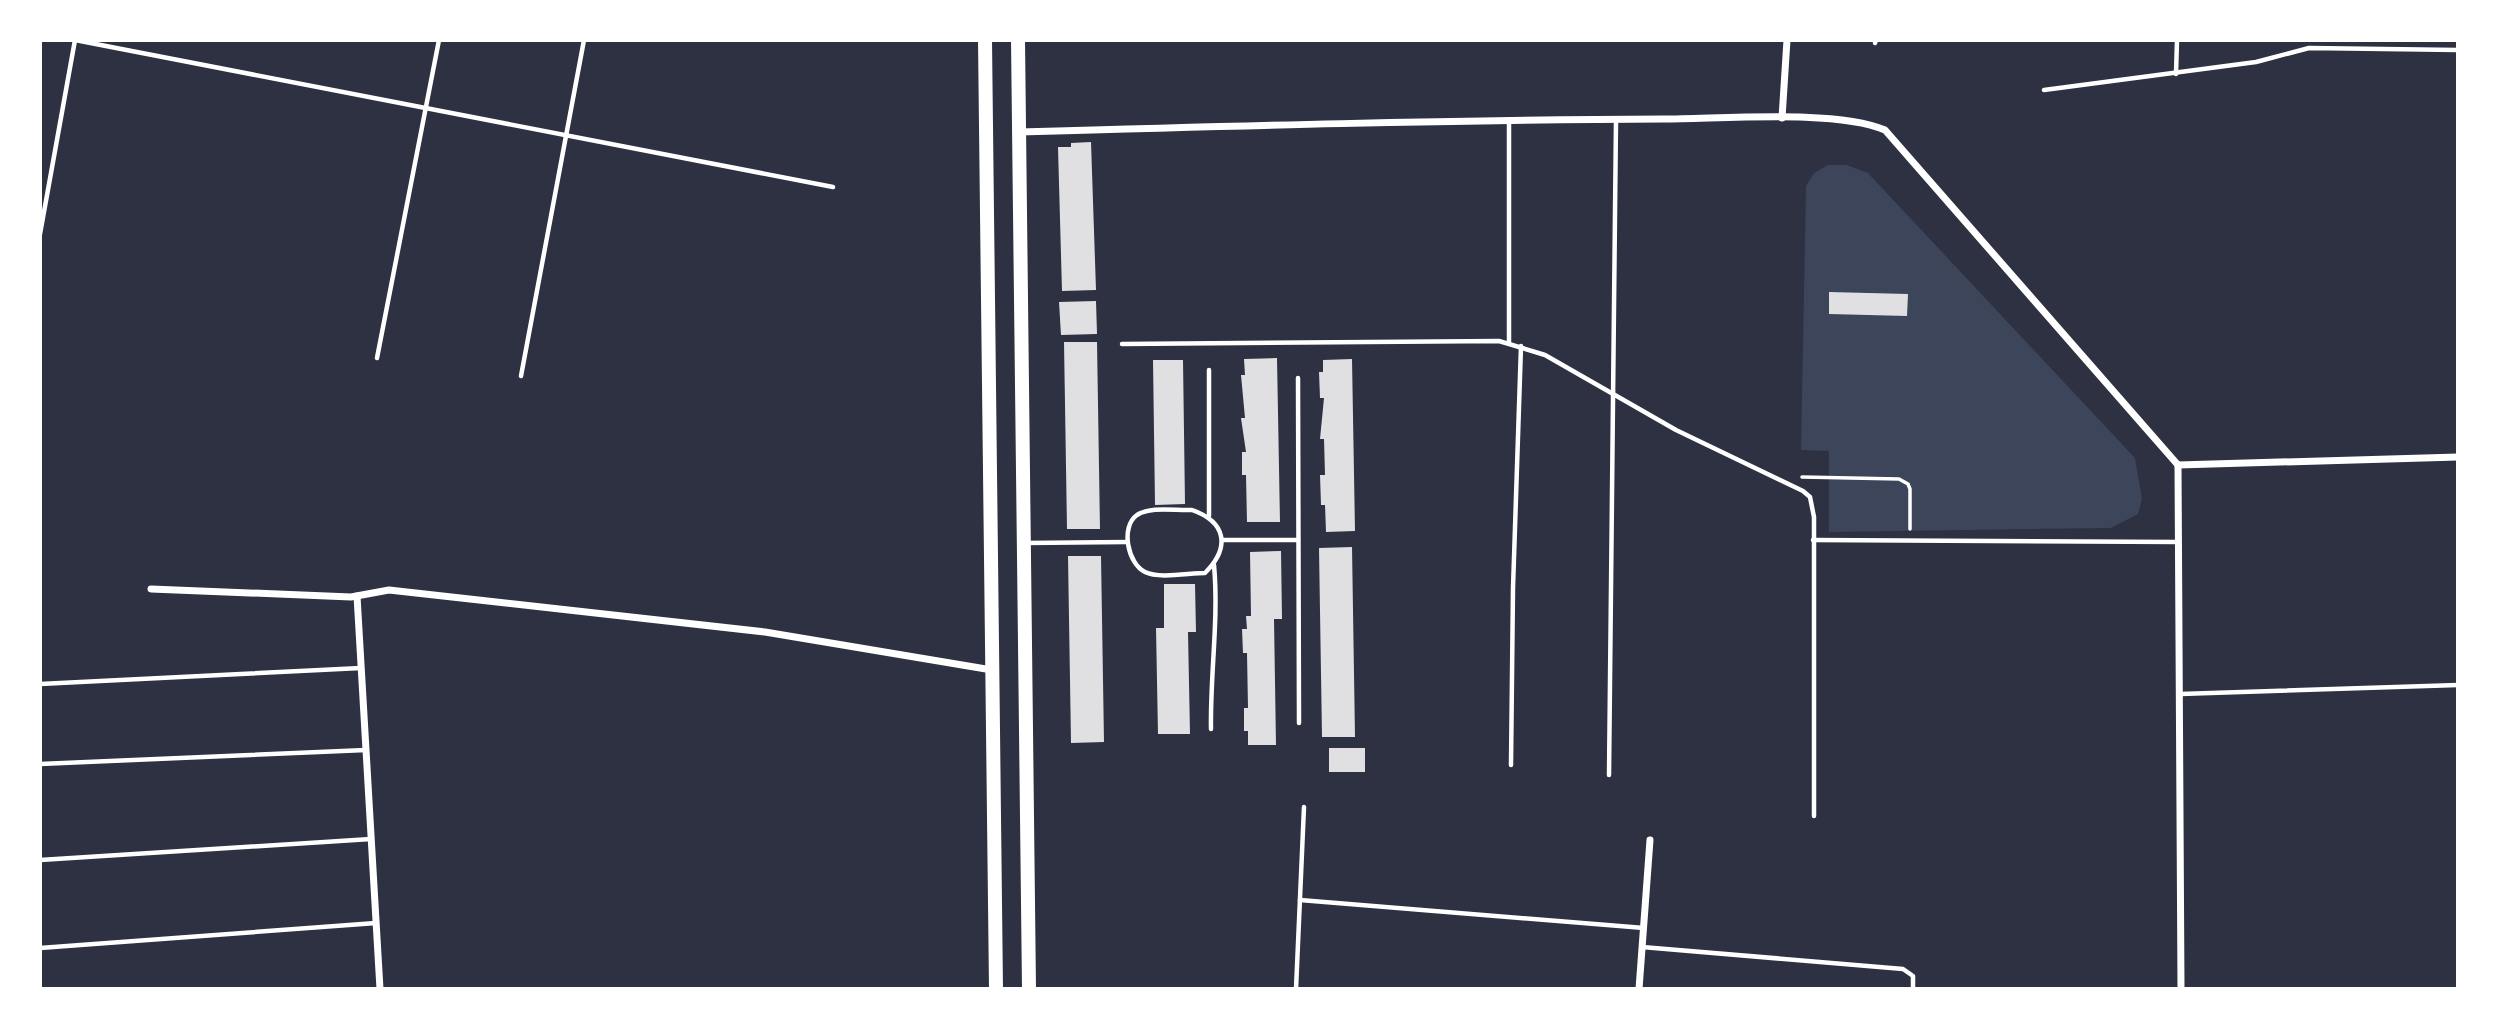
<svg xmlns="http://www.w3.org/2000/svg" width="2498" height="1029" font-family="'PT Sans',sans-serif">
  <rect width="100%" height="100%" fill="#2d3142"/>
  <path fill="#3c4559" d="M1828 165H1847L1868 173 2135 458 2142 499 2138 514 2111 528 1829 532V451L1801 450 1806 186 1814 173Z"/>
  <g fill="#e0e0e3">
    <path d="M1091 142 1096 290 1062 291 1058 147H1071V143Z"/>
    <path d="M1829 292 1908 294 1907 316 1829 314Z"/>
    <path d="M1096 301 1097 334 1061 335 1059 302Z"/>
    <path d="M1064 342H1097L1100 529H1067Z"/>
    <path d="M1277 358 1280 522H1247L1246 475H1242V452H1246L1241 418H1245L1241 375H1245L1244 359Z"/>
    <path d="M1352 359 1355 531 1326 532 1325 505H1321L1320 475H1325L1324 439H1320L1324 398H1320L1319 372H1323V360Z"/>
    <path d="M1153 360H1183L1185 504 1155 505Z"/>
    <path d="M1352 547 1355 737H1322L1319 548Z"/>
    <path d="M1281 551 1282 619H1274L1276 745H1248V731H1244V708H1248L1247 653H1243L1242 629H1247L1246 616H1251L1250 552Z"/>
    <path d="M1068 556H1101L1104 742 1071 743Z"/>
    <path d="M1164 584H1195L1196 632H1188L1190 734H1158L1156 628H1164Z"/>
    <rect x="1329" y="748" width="36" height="24"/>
  </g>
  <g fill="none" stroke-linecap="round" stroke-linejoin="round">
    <path stroke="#fff" stroke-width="3.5" d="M1802 477 1899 479 1908 484 1910 489V529"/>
    <g stroke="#fff" stroke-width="4.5">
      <path d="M1875 43 1876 40"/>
      <path d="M2176 74 2177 40"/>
      <path d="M2044 90 2256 62 2309 48 2458 50"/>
      <path d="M40 234 75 40 833 187"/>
      <path d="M1509 343V121"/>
      <path d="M1122 344 1499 341 1545 355 1676 430 1803 491 1810 497 1814 517V816"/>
      <path d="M377 358 439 40"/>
      <path d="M1209 370V516"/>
      <path d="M521 376 584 40"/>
      <path d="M1298 378 1299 723"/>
      <path d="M1192 510C1226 522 1231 547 1205 573 1189 573 1159 579 1145 572 1128 564 1120 527 1137 515 1151 506 1176 511 1192 510Z"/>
      <path d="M1222 540H1298"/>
      <path d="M1813 540 2178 542"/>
      <path d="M1025 543 1127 542"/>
      <path d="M40 684 361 668"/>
      <path d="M2180 694 2458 685"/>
      <path d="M1211 729C1210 674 1219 619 1214 565"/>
      <path d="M40 764 366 750"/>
      <path d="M1511 765 1513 588 1521 346"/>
      <path d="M1609 775 1616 120"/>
      <path d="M40 860 371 839"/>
      <path d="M1300 900 1644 928"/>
      <path d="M1642 947 1903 969 1913 976V989"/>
      <path d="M40 948 376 923"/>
      <path d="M1296 989 1304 807"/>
    </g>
    <g stroke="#fff" stroke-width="7">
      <path d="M1782 118 1787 40"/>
      <path d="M1019 132C1234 126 1449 120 1664 119 1721 119 1836 109 1885 130L2178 465"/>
      <path d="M2178 465 2181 989"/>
      <path d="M2178 465 2458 457"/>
      <path d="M151 589 351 597 389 590 765 632 992 670"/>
      <path d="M357 596 380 989"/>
      <path d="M1639 989 1650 840"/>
    </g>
    <g stroke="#fff" stroke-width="14">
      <path d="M985 40 996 989"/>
      <path d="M1018 40 1029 989"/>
    </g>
  </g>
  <rect width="2498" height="1029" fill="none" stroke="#ffffff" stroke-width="84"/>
</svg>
